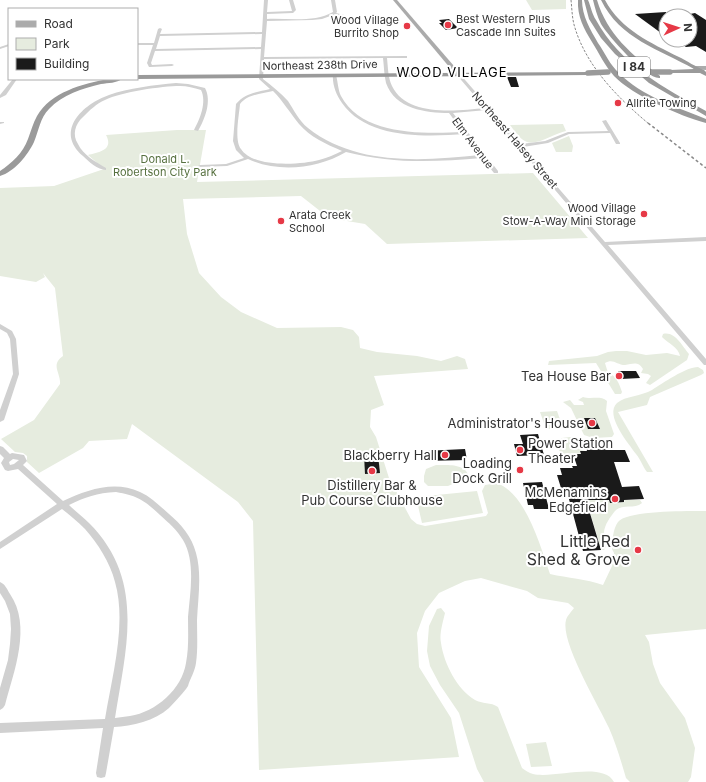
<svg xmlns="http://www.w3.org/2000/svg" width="706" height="782" font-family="Inter,sans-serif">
  <rect width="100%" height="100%" fill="#fff"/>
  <g fill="#e6ecdf">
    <path d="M526 0H566V9L532 10Z"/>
    <path d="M563 124 566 131C555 133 536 147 525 141 519 138 514 130 510 125Z"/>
    <path d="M177 130H206L197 182 533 173 588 238 387 244 365 224 329 218 301 196 183 199 187 234 199 273 221 297 241 312 277 328 341 327 353 330 359 337 360 348 377 352 417 356 441 361 457 356 465 359 468 369 374 376 384 405 371 410 370 427 376 437 389 478 411 519 417 524 425 526 486 516 488 513 482 491 485 485C490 484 498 483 503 486 528 501 541 548 550 574 568 578 586 579 603 585L612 566 614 553 612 549C612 541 613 529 618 522 627 510 690 511 706 511V629L645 635 649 642 653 664 660 683 685 718 695 748 691 777 688 782H630L626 778C621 761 616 744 609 728 599 706 560 642 566 620 567 616 572 611 574 608L568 603 538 598 527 591 481 578 465 581 439 593 425 611 417 633 419 667 451 718 459 757 259 770 253 521 238 502 132 424 127 439 89 441 83 448 39 473 27 462V456L23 453 15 452 1 439 34 420 60 384C61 373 50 365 63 356L55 288 43 273 45 277 36 282 0 276V188L54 186 104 169 88 155C99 152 114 150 106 135Z"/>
    <path d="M569 136 573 146 572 152H556L552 143Z"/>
    <path d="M663 334C675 331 682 346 689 354L687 360 650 385 646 383 651 376 648 374 641 373 643 369C638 361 633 364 625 365 617 365 613 358 605 363L608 373C617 376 619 384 622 392L621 394H615L596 363 548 365 549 361 597 356 608 352 616 351H627L646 355 667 353 680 356C679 348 668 343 662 337Z"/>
    <path d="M698 367 703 370 704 373 701 375 650 397 647 405 618 412 653 472H647C643 467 641 460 636 454 629 444 604 415 617 403 625 396 642 396 652 390 663 383 686 367 698 367Z"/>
    <path d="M583 397C591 400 600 395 607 401L606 411 614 434 612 437 593 438 584 435 571 408 563 402 570 400 574 405H584L583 402 578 400Z"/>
    <path d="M557 411 563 428 546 429 540 412Z"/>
    <path d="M570 437C578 438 584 443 593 444L594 447H585L586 450 580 451 581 453 573 454 569 458C562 457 557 449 557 442L562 438Z"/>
    <path d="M436 465C447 465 466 463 469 477L448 486H428L424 482V476L426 469Z"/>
    <path d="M477 491 483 513 422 523 416 497Z"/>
    <path d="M586 499 608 500 610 503 625 502 624 500H640L642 503C634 510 622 503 615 511 611 516 604 525 604 533 604 540 609 544 604 550L601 549 589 509H584L583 503H587Z"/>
    <path d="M441 608 445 613C443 622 439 634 441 643 444 664 457 689 475 700 482 704 491 702 498 707L522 768C525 770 529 773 533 774 554 779 603 761 614 782H484L477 769 459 713 440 685 430 666 427 651 429 626 437 609Z"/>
    <path d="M546 742 552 766 531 767 526 744Z"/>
  </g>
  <g fill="#1a1a1a">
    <path d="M685 10 690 14 695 13 706 20V52L696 46 686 47 676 40H690V16H668L667 12Z"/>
    <path d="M666 12V33H661L635 14Z"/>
    <path d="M449 19 458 28 446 30 439 23H442L439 20Z"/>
    <path d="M507 77H516L519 87H511Z"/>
    <path d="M618 371H636L640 378 621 379Z"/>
    <path d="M584 418H595L600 429H588Z"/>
    <path d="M538 434 544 455 517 456 514 444H523L520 435Z"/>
    <path d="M586 448H606L607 450H625L630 462H614L622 487 639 486 644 499 624 500V502L610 503 609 500H586L601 550 583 551 566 488H561L557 475H562L560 468H573L572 466H577L573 454H581L580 451H587Z"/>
    <path d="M465 449 467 460 425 461 424 451Z"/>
    <path d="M364 455H378L380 473 365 474Z"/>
    <path d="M542 482 549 509H534L533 505H528L523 483Z"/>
  </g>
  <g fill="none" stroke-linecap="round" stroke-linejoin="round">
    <g fill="#d0d0d0" fill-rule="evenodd">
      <path d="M264 0H268L267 12 292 11 289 0H293L296 10 293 13 267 14V19C288 18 314 23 333 12L331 0H335L337 12 336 13 344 15 342 16 333 15 322 19 312 20 267 21 264 57 406 56H407V58H387C388 67 388 78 392 86 407 117 456 111 485 108L456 74 459 73 521 144 545 141 568 132 608 131 602 121 606 120 620 143V144H616L610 133 569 134 548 143 523 147 605 242 706 237V241L608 245 706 359V365H704L487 110 453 113 498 171V173H494L482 158C434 162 393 164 346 152 317 169 278 173 248 159L227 166 198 167V166L200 165 226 164 244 158 236 150 233 141 236 104C245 93 258 92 270 89L259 79 261 49 155 51 151 63 152 65 172 64 174 65 172 66 150 67H149L147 63 153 45H137V43H154L158 29 160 28 162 29 160 34 262 32ZM262 34 261 47 156 49 160 36ZM383 58C384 66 384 75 386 83 395 109 426 113 449 113L463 132C425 134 362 136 341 96 338 90 338 82 336 75L333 74C332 84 336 95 342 103 367 139 425 137 465 134L480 155C423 161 356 166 308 128 299 121 294 110 288 101 281 93 272 86 263 79L264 59ZM273 91C283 101 290 113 299 124 310 137 326 144 342 151 334 155 327 158 319 160 300 165 253 168 241 149 234 140 239 116 240 104 248 94 261 94 273 91Z"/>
      <path d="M9 44V46L0 49V47Z"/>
      <path d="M13 79H17L6 95 0 98V95Z"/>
      <path d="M176 83 188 84 205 88C212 101 205 119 198 131L194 130C200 119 207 102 201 90 194 88 187 86 180 86 162 86 121 92 105 100 96 104 90 110 83 117 75 124 72 135 78 144 83 155 96 162 106 168V170C98 170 88 161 83 156 54 131 83 104 109 95 128 88 155 85 176 83Z"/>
      <path d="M0 122H4V123L0 124Z"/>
      <path d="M0 324 12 331 16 339 19 374 4 420 0 422V410L13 374 10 339 7 333 0 329Z"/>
      <path d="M0 446 3 447 10 454 12 453 24 455 27 461 23 465 63 501C87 490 114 480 140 492 151 497 160 506 169 514 181 524 192 537 196 553 202 574 198 598 197 620 197 634 198 649 196 663 195 671 190 679 188 686L186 689C181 695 175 702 169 708 155 721 132 726 114 727L106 773 105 777 101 778 97 777 96 773 103 728 0 733V723L105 719C112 676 127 624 115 582 110 562 98 544 85 529 78 522 70 515 62 509L0 549V542L57 504 18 469 8 471 5 470 1 463 4 458 0 454ZM13 459 19 460 14 464 10 465 9 462ZM116 492C138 496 144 500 160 515 169 523 177 530 183 540 196 562 190 593 188 617 188 632 189 648 186 663 182 689 156 712 130 716 125 717 120 717 115 718 126 648 146 580 89 523 83 517 75 511 69 505 85 497 97 493 116 492Z"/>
      <path d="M0 582C5 584 7 589 10 594 32 626 14 671 5 705L3 708 0 710V688L8 660 10 644 11 629 10 614 5 601 0 593Z"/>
    </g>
    <g fill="#ababab" fill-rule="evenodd">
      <path d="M393 0H397L460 73V75H456Z"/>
      <path d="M696 66H706V70L694 69 693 68Z"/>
    </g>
    <g fill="#9a9a9a" fill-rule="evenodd">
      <path d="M578 0H582C582 16 590 29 598 43 605 53 610 65 619 73 641 96 677 107 706 119V123C680 116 632 95 614 76 605 66 599 53 592 42 584 29 577 16 578 0Z"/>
      <path d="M584 0H588C591 7 592 14 596 20 619 63 665 89 706 111V116L649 83 615 54 601 38 589 19Z"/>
      <path d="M593 0H597C607 34 632 55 660 76V78C647 80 608 36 601 24 597 16 595 8 593 0Z"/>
      <path d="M601 0H605C621 30 651 43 679 57 687 61 696 67 704 70L706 72V76L700 73H668V71L670 70 694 69C659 49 620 39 601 0Z"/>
      <path d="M590 72 591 73 588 75 137 79V75Z"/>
      <path d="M108 79H122C117 83 108 83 101 84 83 88 62 95 49 109 40 118 39 130 34 142 28 155 14 172 0 176V171C12 163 23 153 28 139 31 131 33 123 37 116 51 92 82 84 108 79Z"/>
    </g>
    <path stroke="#888" stroke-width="1" stroke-dasharray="2.5 1.5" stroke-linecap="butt" d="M571 0C572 9 572 19 575 28 587 67 618 98 649 124"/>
    <path stroke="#888" stroke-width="1.5" stroke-dasharray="3 2.5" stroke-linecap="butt" d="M648 123 706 168"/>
    <g stroke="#9a9a9a" stroke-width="5.5">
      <path d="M625 72H670"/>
      <path d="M588 73 608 72"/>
    </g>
  </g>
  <g fill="#e63946" stroke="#fff" stroke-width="1.5">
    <circle cx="448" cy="25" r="4"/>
    <circle cx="407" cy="26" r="4"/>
    <circle cx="618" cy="103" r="4"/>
    <circle cx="644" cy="214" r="4"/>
    <circle cx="281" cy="221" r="4"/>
    <circle cx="619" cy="376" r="4"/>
    <circle cx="592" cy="423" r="4"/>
    <circle cx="520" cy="450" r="4"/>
    <circle cx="445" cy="455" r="4"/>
    <circle cx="520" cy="470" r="4"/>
    <circle cx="372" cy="471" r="4"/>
    <circle cx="615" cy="499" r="4"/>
    <circle cx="638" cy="550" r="4"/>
  </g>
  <g text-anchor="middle" stroke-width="4" stroke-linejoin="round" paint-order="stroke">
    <g font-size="11" fill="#333" stroke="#fff" text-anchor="start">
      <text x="456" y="23">Best Western Plus<tspan x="456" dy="13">Cascade Inn Suites</tspan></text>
      <text x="399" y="24" text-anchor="end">Wood Village<tspan x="399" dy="13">Burrito Shop</tspan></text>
      <text x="626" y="107">Allrite Towing</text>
      <text x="636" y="212" text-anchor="end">Wood Village<tspan x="636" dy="13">Stow-A-Way Mini Storage</tspan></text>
      <text x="289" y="219">Arata Creek<tspan x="289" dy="13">School</tspan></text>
    </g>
    <g font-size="11" fill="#333" stroke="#fff">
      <text transform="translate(320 65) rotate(-1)" y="4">Northeast 238th Drive</text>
      <text transform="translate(515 140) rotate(49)" y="4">Northeast Halsey Street</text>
      <text transform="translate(473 143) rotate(53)" y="4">Elm Avenue</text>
    </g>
    <g font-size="11" fill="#56703f" stroke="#fff">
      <text x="165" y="163">Donald L.<tspan x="165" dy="13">Robertson City Park</tspan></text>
    </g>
    <rect fill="#fff" stroke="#707070" stroke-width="1" x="618" y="57" width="32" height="20" rx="3"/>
    <g font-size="12" font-weight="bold" fill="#333">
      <text x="634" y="71">I 84</text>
    </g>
    <g font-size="13" letter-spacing="1" fill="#000" stroke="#fff">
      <text x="452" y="77">WOOD VILLAGE</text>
    </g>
    <g font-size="13" fill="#333" stroke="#fff" text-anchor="end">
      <text x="611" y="381">Tea House Bar</text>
      <text x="584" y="428">Administrator's House</text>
      <text x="528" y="448" text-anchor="start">Power Station<tspan x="528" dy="15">Theater</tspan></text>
      <text x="437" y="460">Blackberry Hall</text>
      <text x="512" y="468">Loading<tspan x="512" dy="15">Dock Grill</tspan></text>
      <text x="372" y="490" text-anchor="middle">Distillery Bar &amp;<tspan x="372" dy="15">Pub Course Clubhouse</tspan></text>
      <text x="607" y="497">McMenamins<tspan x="607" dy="15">Edgefield</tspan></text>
    </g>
    <g font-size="16" fill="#333" stroke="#fff" text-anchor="end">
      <text x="630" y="547">Little Red<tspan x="630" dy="18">Shed &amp; Grove</tspan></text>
    </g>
  </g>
  <rect x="8" y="8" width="130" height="72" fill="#ffffff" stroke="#adadad"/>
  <rect x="16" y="21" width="20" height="6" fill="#ababab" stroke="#adadad"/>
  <text x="44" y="28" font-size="12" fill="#333333">Road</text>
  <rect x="16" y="38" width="20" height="12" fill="#e6ecdf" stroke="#adadad"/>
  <text x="44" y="48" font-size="12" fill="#333333">Park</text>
  <rect x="16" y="58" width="20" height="12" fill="#1a1a1a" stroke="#adadad"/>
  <text x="44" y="68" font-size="12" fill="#333333">Building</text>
  <g transform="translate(678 28) rotate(87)"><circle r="19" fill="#ffffff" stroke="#adadad"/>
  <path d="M0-3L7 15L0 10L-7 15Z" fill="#e63946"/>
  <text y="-6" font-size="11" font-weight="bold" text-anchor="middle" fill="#333333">N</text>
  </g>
</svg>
